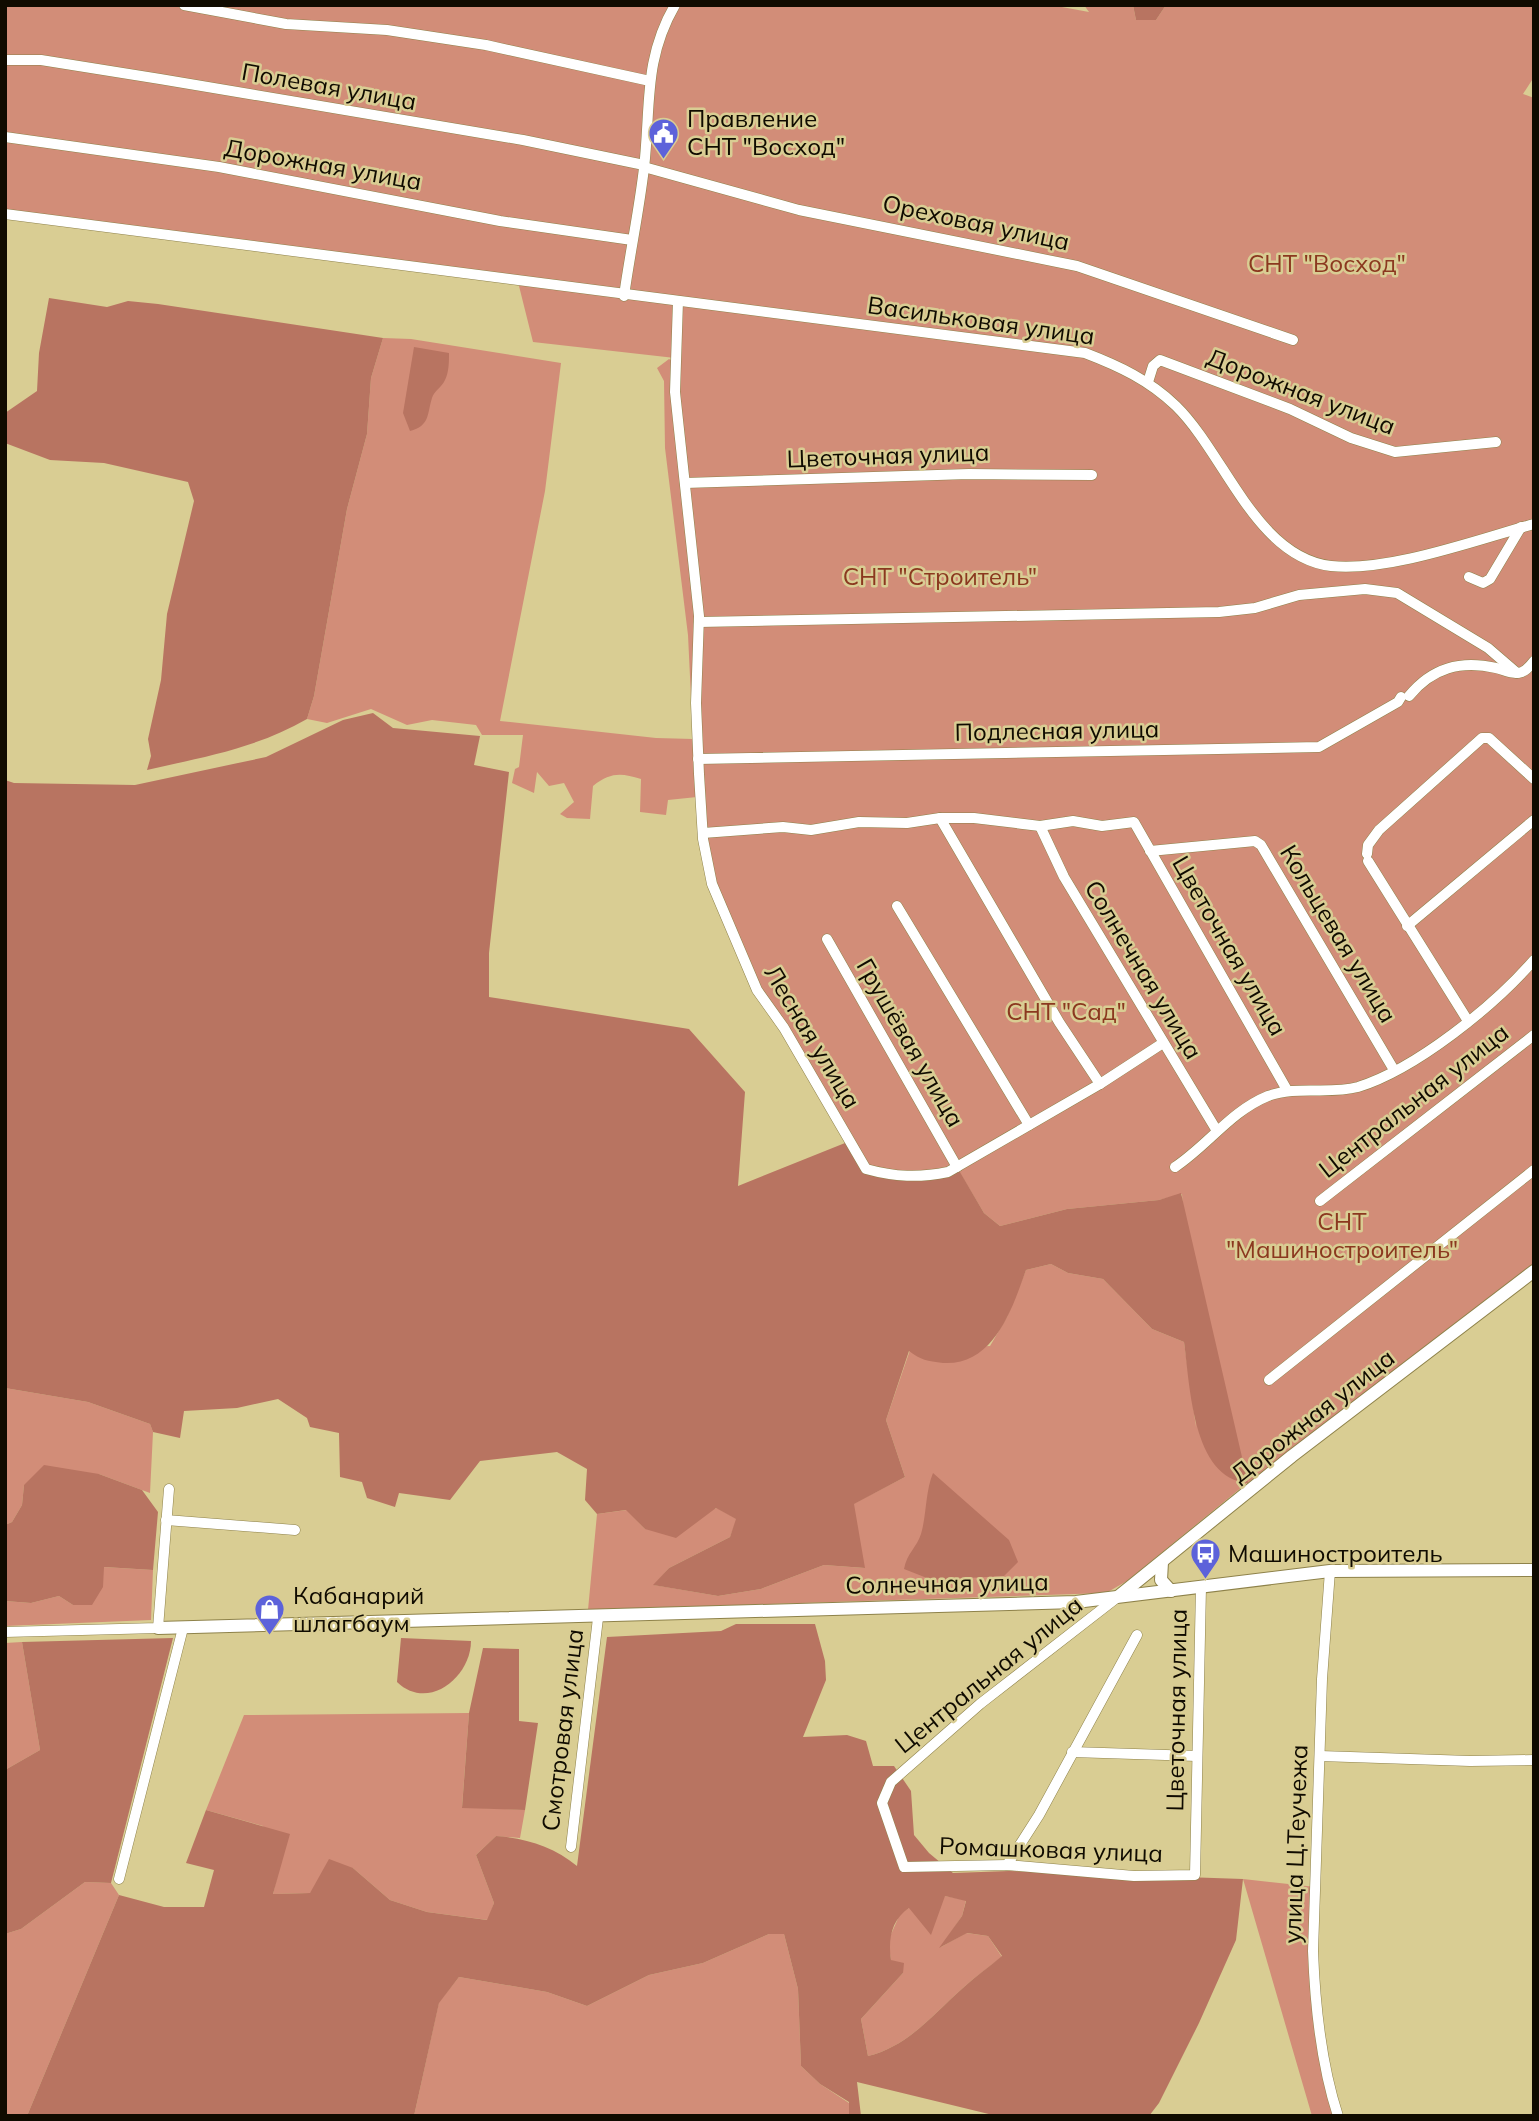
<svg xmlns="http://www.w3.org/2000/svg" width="1539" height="2121" font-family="Mulish,sans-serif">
  <rect width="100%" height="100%" fill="#d9cd93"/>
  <g fill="#d28d78">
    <path d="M5 5H1051L1089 12 1084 5H1133L1136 20H1156L1166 5H1532L1534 77 1523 94 1534 98V1271L1250 1490 1247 1483 1127 1581 1106 1593 588 1610 597 1514 627 1510 645 1529 717 1508 737 1519 730 1537 669 1568 654 1585 718 1596 761 1589 824 1565 864 1568 853 1504 905 1477 886 1420 910 1350 990 1346 1007 1317 1026 1270 1051 1264 1068 1273 1103 1279 1152 1329 1184 1342 1196 1427 1182 1194 1159 1200 1067 1209 1000 1226 984 1213 957 1168 925 1177 866 1169 757 990 727 924 703 839 699 616 675 358 533 342 518 282 5 214Z"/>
    <path d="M383 338 411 339 561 363 545 491 500 721 656 738 693 739 688 635 665 448 664 381 657 368 669 359 673 361 697 616V797L668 800 666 815 640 812 641 779C621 773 611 772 593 786L590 819 567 818 560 814 574 802 564 783 549 786 537 772 534 793 512 783 515 769 519 767 523 735H482L476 725 432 720 407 725 371 709 327 723 307 719 314 696 347 509 367 434 371 378Z"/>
    <path d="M5 1388 88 1402 150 1424 153 1432 150 1493 99 1474 24 1485 22 1505 12 1522 5 1525Z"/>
    <path d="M103 1567 153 1570 151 1620 5 1626V1601L31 1603 59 1596 73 1605Z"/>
    <path d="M22 1642 40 1750 5 1770V1643Z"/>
    <path d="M469 1713 462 1807 525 1810 520 1838 496 1836 476 1855 494 1903 488 1920 427 1912 390 1900 353 1868 310 1893 273 1894 279 1869 263 1826 206 1810 244 1715Z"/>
    <path d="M1243 1879 1316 1887 1315 1992 1338 2116H1312Z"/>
    <path d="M85 1882 111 1883 119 1895 27 2116H5V1934L21 1929Z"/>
    <path d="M945 1896 966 1900 962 1916 941 1947 966 1933 988 1936 1002 1957C989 1967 976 1976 964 1987 933 2014 909 2046 868 2056L861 2019 903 1973 891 1960 888 1941 900 1914 909 1908Z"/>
    <path d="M769 1934H784L798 1989 801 2066 820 2084 849 2103V2116H414L439 2002 459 1977 547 1992 587 2006 649 1975 703 1963Z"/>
  </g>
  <g fill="#b87461" fill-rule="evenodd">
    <path d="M1133 5H1166L1156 20H1136Z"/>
    <path d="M49 298 107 307 128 301 158 304 383 338 371 378 367 434 347 509 314 696 307 719C257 748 203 757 147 770L151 756 148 739 161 680 167 614 194 501 188 482 104 463 50 460 5 443V413L37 391 39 353Z"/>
    <path d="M414 347 449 353C449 362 449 372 445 380 442 387 434 391 432 398 427 414 430 426 410 431L403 413Z"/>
    <path d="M373 713 393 728 480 736 474 765 509 772 489 953V997L689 1029 745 1092 738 1186 850 1141 866 1169 894 1176 957 1167 984 1213 1000 1226 1067 1209 1159 1200 1181 1193 1248 1483C1192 1479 1190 1384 1184 1342L1152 1329 1103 1279 1068 1273 1051 1264 1026 1270C1012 1309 994 1366 943 1363 927 1361 921 1360 909 1351L886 1420 905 1477 854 1504 865 1568 824 1565 761 1589 718 1596 653 1585 669 1568 730 1537 736 1519 716 1508 676 1538 645 1529 626 1510 597 1514 585 1500 587 1469 557 1452 480 1461 450 1500 399 1493 395 1507 367 1498 362 1482 340 1477 339 1433 310 1427 307 1418 278 1399 237 1408 184 1411 180 1438 153 1432 150 1424 88 1402 5 1388V780L14 783 135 785 266 757 343 720Z"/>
    <path d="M44 1465 99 1474 142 1490 158 1512 153 1570 104 1567 103 1587 92 1605H73L59 1596 31 1603 5 1601V1525L12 1522 22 1505 24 1485Z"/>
    <path d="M933 1473 1009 1540 1018 1562 1004 1576 932 1580 904 1569C907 1553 917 1547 921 1534 927 1513 925 1493 933 1473Z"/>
    <path d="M736 1624H815L825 1661 826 1680 803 1737 847 1735 866 1741 873 1766H894L911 1791 914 1835 929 1853 953 1873 1009 1871 1243 1879 1236 1940 1199 2023 1159 2103 1149 2116H997L857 2082 861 2116H849V2102L820 2084 801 2066 798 1989 784 1934H769L703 1963 649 1975 587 2006 547 1992 459 1977 439 2003 414 2116H27L119 1895 164 1907H204L214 1870 186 1863 206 1810 290 1834 273 1894 310 1893 329 1859 353 1868 390 1900 427 1912 487 1920 494 1903 476 1855 496 1836C526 1838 554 1847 577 1866L607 1637 721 1631ZM945 1896 966 1901 962 1916 939 1948 967 1933 988 1936 1002 1956C989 1967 976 1976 964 1987 933 2014 909 2046 868 2056L861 2019 903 1973 904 1963 891 1960C888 1940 891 1920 909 1908L931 1935Z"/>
    <path d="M173 1638 111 1883 85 1882 21 1929 5 1934V1770L40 1750 22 1642Z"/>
    <path d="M401 1638 471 1641C471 1677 428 1712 397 1682Z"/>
    <path d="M483 1648 519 1649V1721L538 1723 525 1810 462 1808 469 1713Z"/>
  </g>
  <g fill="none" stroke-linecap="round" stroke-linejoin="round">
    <defs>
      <g id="minor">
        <path d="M184 5 286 24 387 30 486 45 650 81"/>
        <path d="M5 60H41L160 79 523 140 644 165"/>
        <path d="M5 137 219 167 500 221 632 240"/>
        <path d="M644 167 799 210 1077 266 1293 340"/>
        <path d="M5 214 1085 353C1119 366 1149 380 1176 406 1225 454 1256 557 1331 566 1389 572 1476 540 1534 524"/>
        <path d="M624 296C630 253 639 211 644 168 651 108 643 60 675 5"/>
        <path d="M678 301 675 392 699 616 696 703 699 774 703 839 712 884 757 990 784 1028 866 1169C895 1177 919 1178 948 1172L1100 1084 1163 1043"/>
        <path d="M1148 382 1153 366 1160 360 1290 409 1351 438 1395 452 1496 442"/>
        <path d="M685 483 969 474 1092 475"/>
        <path d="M1469 577 1483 583 1490 579 1521 527"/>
        <path d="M699 622 1219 612 1255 608 1299 595 1365 589 1397 593 1488 648 1517 673"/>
        <path d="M1409 696C1432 668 1460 660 1496 668 1505 670 1513 675 1522 672 1527 670 1530 666 1534 661"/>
        <path d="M698 759 1319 747 1398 702 1401 697"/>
        <path d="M940 818 1059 1022 1100 1084"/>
        <path d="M1040 826 1064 877 1217 1131"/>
        <path d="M703 833 783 827 811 830 859 822 907 823 940 818H974L1040 826 1073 821 1102 826 1134 822 1287 1090"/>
        <path d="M1150 851 1255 841 1261 845 1394 1070"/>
        <path d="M1367 854 1368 845 1379 830 1482 738H1489L1534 779"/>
        <path d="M1368 861 1468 1021"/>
        <path d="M897 906 1029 1125"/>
        <path d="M1407 926 1534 820"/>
        <path d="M827 939 957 1167"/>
        <path d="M1175 1167C1208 1145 1231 1111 1268 1096 1297 1085 1328 1095 1358 1087 1416 1069 1494 1006 1534 960"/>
        <path d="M1320 1201 1534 1035"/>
        <path d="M1269 1380 1534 1170"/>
        <path d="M166 1520 295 1530"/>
        <path d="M1330 1571 1322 1679 1313 1951C1315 2005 1321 2064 1338 2116"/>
        <path d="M1119 1596 980 1704 891 1782 882 1803 904 1867 1007 1865 1134 1876 1195 1875 1201 1587"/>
        <path d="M5 1632 158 1628 169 1489"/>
        <path d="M1072 1752 1197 1756"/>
        <path d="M1320 1756 1470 1761 1534 1760"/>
        <path d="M571 1847 598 1618"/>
        <path d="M1007 1865 1039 1815 1137 1635"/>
        <path d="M119 1879 183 1628"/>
      </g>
      <g id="tertiary">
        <path d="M1162 1562 1161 1580 1171 1591"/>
        <path d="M1119 1596 1292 1456 1534 1271"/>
        <path d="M158 1628 1076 1602 1330 1571 1534 1570"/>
      </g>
    </defs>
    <use href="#minor" stroke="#8e824a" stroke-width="11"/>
    <use href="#tertiary" stroke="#8e824a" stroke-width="14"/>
    <use href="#minor" stroke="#fff" stroke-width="10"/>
    <use href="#tertiary" stroke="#fff" stroke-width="12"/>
  </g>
  <defs>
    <symbol id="civic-pin" viewBox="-11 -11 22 30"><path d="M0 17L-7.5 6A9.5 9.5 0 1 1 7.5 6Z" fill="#5d62da" stroke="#d9cd93"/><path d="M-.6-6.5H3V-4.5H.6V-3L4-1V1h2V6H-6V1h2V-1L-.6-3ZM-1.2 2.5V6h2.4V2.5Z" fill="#fff"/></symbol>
    <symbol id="bus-pin" viewBox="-11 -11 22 30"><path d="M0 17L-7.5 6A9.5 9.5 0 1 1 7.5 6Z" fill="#5d62da" stroke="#d9cd93"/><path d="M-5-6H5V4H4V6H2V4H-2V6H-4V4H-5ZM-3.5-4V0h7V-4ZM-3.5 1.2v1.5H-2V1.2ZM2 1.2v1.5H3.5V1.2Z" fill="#fff"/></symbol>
    <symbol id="shop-pin" viewBox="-11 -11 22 30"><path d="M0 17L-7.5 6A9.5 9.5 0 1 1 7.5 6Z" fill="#5d62da" stroke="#d9cd93"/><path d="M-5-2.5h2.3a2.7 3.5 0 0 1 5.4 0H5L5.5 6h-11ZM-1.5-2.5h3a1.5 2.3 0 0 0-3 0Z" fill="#fff"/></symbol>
  </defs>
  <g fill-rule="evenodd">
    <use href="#civic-pin" x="646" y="116" width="35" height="47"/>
    <use href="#bus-pin" x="1188" y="1536" width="35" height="47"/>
    <use href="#shop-pin" x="252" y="1592" width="35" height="47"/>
  </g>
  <g text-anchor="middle" stroke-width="5" stroke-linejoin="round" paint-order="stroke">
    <g font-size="24" fill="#100b00" stroke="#d9cd93">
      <text transform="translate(329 87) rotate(10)" y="8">Полевая улица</text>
      <text transform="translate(323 165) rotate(10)" y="8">Дорожная улица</text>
      <text transform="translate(976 223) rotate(12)" y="8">Ореховая улица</text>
      <text transform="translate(981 321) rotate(8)" y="8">Васильковая улица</text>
      <text transform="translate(1301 392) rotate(21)" y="8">Дорожная улица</text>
      <text transform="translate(888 456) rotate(-2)" y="8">Цветочная улица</text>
      <text transform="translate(1057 731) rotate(-1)" y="8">Подлесная улица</text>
      <text transform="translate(1338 934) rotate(59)" y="8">Кольцевая улица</text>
      <text transform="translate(1229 946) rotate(60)" y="8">Цветочная улица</text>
      <text transform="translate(1143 970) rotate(59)" y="8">Солнечная улица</text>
      <text transform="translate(812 1037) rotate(59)" y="8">Лесная улица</text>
      <text transform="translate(910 1043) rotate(60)" y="8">Грушёвая улица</text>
      <text transform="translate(1414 1101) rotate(-38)" y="8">Центральная улица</text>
      <text transform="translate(1313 1416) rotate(-38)" y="8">Дорожная улица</text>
      <text transform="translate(947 1584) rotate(-1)" y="8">Солнечная улица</text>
      <text transform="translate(989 1675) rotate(-39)" y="8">Центральная улица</text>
      <text transform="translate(1177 1710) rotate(-89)" y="8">Цветочная улица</text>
      <text transform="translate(563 1730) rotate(-83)" y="8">Смотровая улица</text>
      <text transform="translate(1296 1844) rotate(-88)" y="8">улица Ц.Теучежа</text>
      <text transform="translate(1051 1850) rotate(2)" y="8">Ромашковая улица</text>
    </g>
    <g font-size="24" fill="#100b00" stroke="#d9cd93" text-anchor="start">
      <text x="687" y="127">Правление<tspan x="687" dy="28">СНТ "Восход"</tspan></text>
      <text x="1228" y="1562">Машиностроитель</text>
      <text x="293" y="1604">Кабанарий<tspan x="293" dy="28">шлагбаум</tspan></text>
    </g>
    <g font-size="24" fill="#8b381f" stroke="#d9cd93">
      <text x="1327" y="272">СНТ "Восход"</text>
      <text x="940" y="585">СНТ "Строитель"</text>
      <text x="1066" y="1020">СНТ "Сад"</text>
      <text x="1342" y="1230">СНТ<tspan x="1342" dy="28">"Машиностроитель"</tspan></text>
    </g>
  </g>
  <rect width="1539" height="2121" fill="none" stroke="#100b00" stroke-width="14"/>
</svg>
